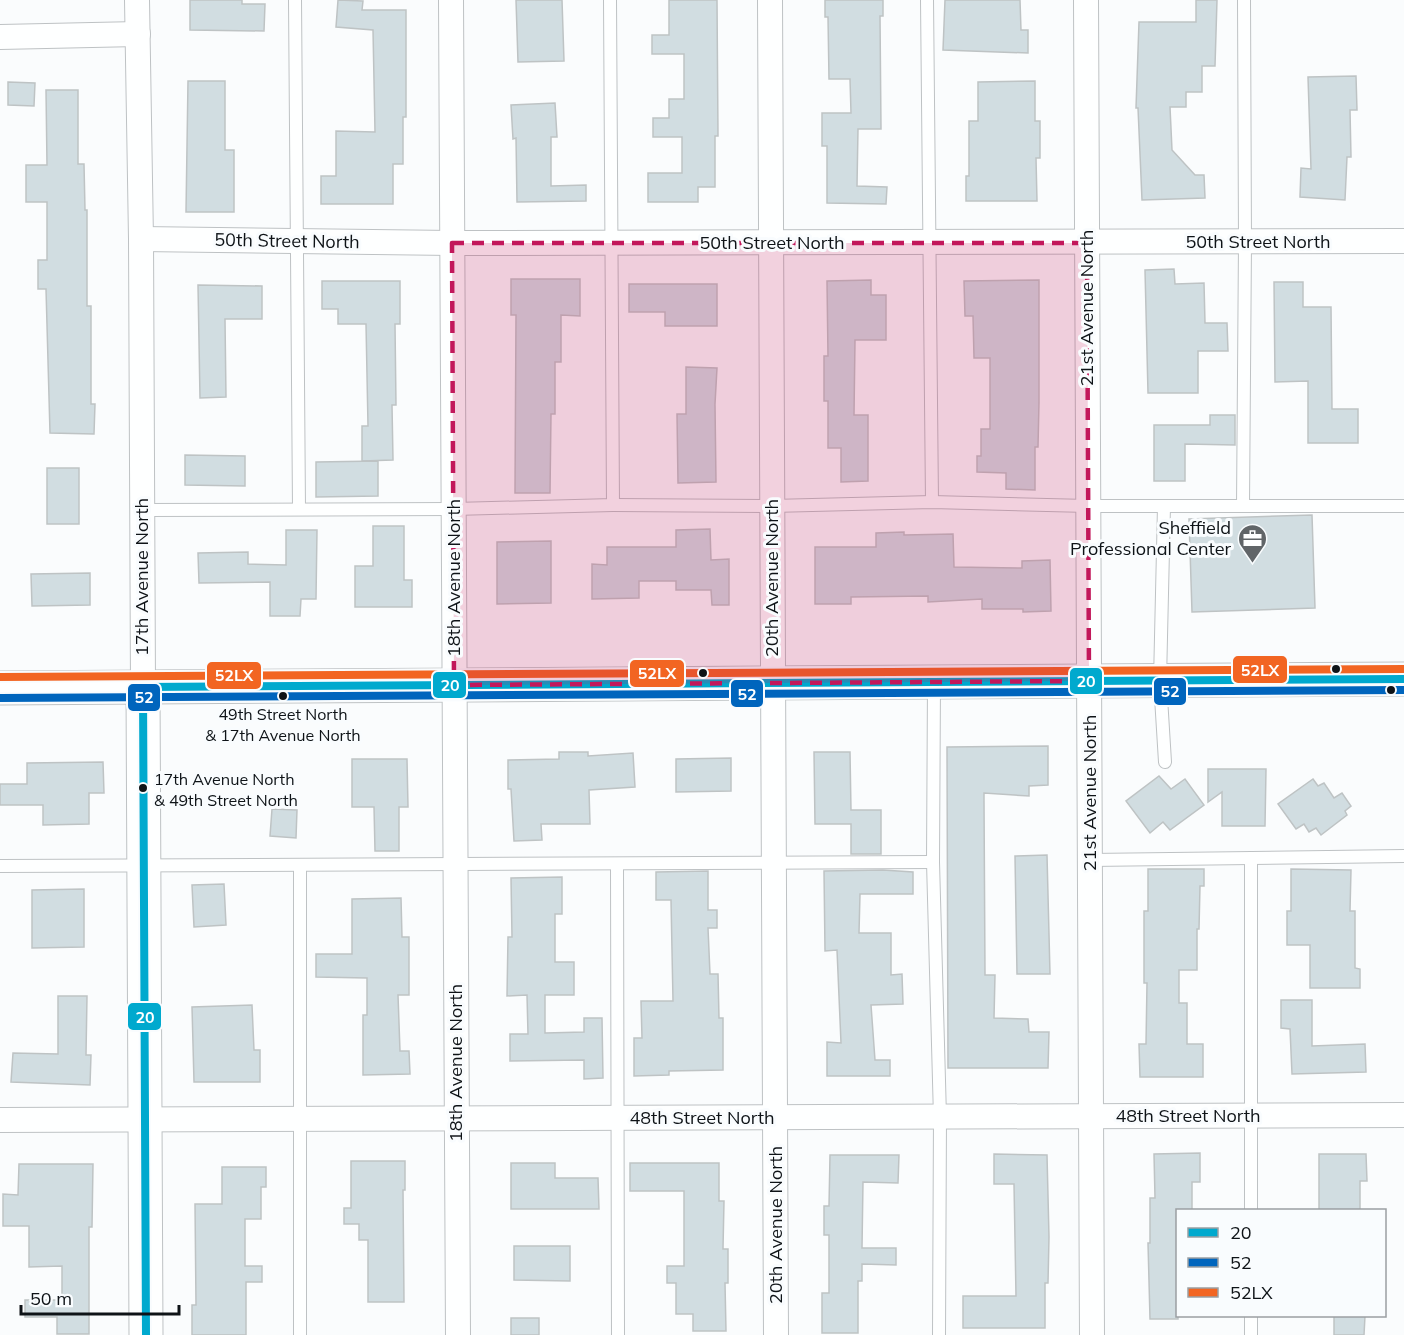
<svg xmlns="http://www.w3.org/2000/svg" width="1404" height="1335" font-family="Mulish,sans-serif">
  <rect width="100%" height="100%" fill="#fafcfd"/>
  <g fill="#d1dde1" stroke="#bec3c4" stroke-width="1.5">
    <path d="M190 0H242V4H265L264 31 190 30Z"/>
    <path d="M338 0 363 1 362 10H406V117H403V164H393V204H321V176H336V131L375 132 373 30 336 27Z"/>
    <path d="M516 0H562L564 61 518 62Z"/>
    <path d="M669 0H717L718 136H715V187H698V202H648V173H682V137H653V118H669V99H684V54H652V35H669Z"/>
    <path d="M825 0H883V16H880L881 129H858L857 186 887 187 886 204 827 203V146H822V113H851L850 79H829L828 17H825Z"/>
    <path d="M945 0H1020L1021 30H1028V53L943 50Z"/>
    <path d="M1196 0H1217L1215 66H1202V92H1186V107H1170L1172 150 1195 175H1204L1205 198 1142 200 1138 108H1136L1139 22H1196Z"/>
    <path d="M1356 76 1357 110H1350L1351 157H1347L1345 200 1300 197 1301 168 1311 169 1308 77Z"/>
    <path d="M188 81H225V150H234V212H186Z"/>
    <path d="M1035 81V121H1040V158H1036L1037 201H966V176H969V121H978V82Z"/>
    <path d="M8 82 35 83 34 106 8 105Z"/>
    <path d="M46 90H78V164H84L85 210H87V306H91V404H95L94 434 50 433 46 289H38V260H47V202H26V165H47Z"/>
    <path d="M555 103 557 137H551V186L586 185V201L517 202 516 138 513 139 511 105Z"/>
    <path d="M1174 269 1175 284 1204 283 1205 323H1227L1228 351H1198V393H1148L1145 270Z"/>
    <path d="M511 279H580V316L561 315V362H555V414H551L550 493H515L516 315H511Z"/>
    <path d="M871 280V295H886V340H855L854 415H868V481L841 482V448H828V401H824V356H828L827 281Z"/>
    <path d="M1039 280V402L1038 447H1035V490L1006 489V473L977 472V456H981V429H990V358H974L973 316H965L964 281Z"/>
    <path d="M322 281H400V324H395L396 405H392L393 460 362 461V426H368L366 324H338V309H322Z"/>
    <path d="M1274 282H1303V307H1331L1332 409H1358V443H1308V381L1275 382Z"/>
    <path d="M629 284H717V326H665V312H629Z"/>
    <path d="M198 285 262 286V319H225L226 397 200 398Z"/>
    <path d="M686 367 717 368 715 404 716 482 678 483 677 414H686Z"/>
    <path d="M1210 415H1235V445L1185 444V481H1154V425H1210Z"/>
    <path d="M185 455 245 456V486L185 485Z"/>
    <path d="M378 461V496L316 497V462Z"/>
    <rect x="47" y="468" width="32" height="56"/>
    <path d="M1312 515 1315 608 1192 612 1189 519Z"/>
    <path d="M373 526H404V580H412V607H355V566H373Z"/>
    <path d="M710 529 711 560 729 559V605H712L711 590H676V581H639V598L592 599V564L607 565V547H676V530Z"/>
    <path d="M286 530H317L316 599H301L300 616H270V582L199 583 198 553 248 552V564L286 565Z"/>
    <path d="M904 532V535L953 534 954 567 1022 568V561L1050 560 1051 611 1023 612V609H982V599L928 602V596L851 597V604H815V547H876V533Z"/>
    <path d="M551 541V603L497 604V542Z"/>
    <path d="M90 573V605L32 606 31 574Z"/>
    <path d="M1048 746V785L1029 786V796L984 793V800L985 975H995L994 1018 1028 1019 1029 1032H1049L1048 1068H948L947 747Z"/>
    <path d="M559 752H588V756L633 753 635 787 589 790 590 824H541L542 840 514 841 511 789H508V760L559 759Z"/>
    <path d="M814 752H850L851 810H881V854H851V824H815Z"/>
    <path d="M731 758V791L676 792V759Z"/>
    <path d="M352 759H407L408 807H399V851H375L374 807H352Z"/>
    <path d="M103 762 104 793H89V824L43 825V805H0V784H27V763Z"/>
    <path d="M1208 769H1266L1265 826H1222V792L1208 802Z"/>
    <path d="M1159 776 1171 789 1185 779 1204 805 1170 830 1163 822 1150 833 1126 801Z"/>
    <path d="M1313 779 1318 786 1324 783 1334 798 1342 793 1351 806 1345 811 1347 815 1321 835 1316 828 1309 832 1304 824 1296 829 1278 804Z"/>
    <path d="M272 809 297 810 296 838 270 836Z"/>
    <path d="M1047 855 1050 974H1017L1015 856Z"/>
    <path d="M1148 869H1204V886H1200L1199 929H1197V970H1179V1003H1187V1044H1203V1077H1140L1139 1044H1146L1147 983H1144V911H1148Z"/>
    <path d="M1291 869 1351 870 1350 911H1355V968L1360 969V988H1310V945H1287V911H1291Z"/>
    <path d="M883 870 913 872V894H860L859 933H891V975L902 974 903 1004 871 1005 875 1060H890V1076H827V1042L841 1043 837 950 825 951 824 871Z"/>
    <path d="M708 871V910H717V928H708L710 974H718L719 1018H723V1070L669 1071V1075L634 1076V1038H642L641 1001H673L671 900H656V872Z"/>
    <path d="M562 877V914H555V962H574V995H545V1033L584 1032V1018H602L603 1078 584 1079V1060L510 1061V1034H528L527 995 507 996 508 937H512L511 878Z"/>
    <path d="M224 884 226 925 194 927 192 885Z"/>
    <path d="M84 889V947L32 948V890Z"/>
    <path d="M401 898 402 937H409V995H398L400 1051H409L410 1074 363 1075V1015H367V978L316 977V954H352V899Z"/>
    <path d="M58 996H87L86 1055H91L90 1085 11 1082 13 1053 58 1054Z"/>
    <path d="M1281 1000H1312V1046L1365 1044 1366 1072 1292 1074 1290 1029 1281 1028Z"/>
    <path d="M252 1005 254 1050H260V1082H194L192 1007Z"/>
    <path d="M1200 1153V1182H1192V1210H1178V1319H1150L1148 1243H1150V1198H1155L1154 1154Z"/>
    <path d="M994 1154 1047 1155 1049 1237 1048 1283H1045V1328H963V1296H1016L1014 1184H994Z"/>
    <path d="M1319 1154H1366L1367 1181H1360V1210H1319Z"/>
    <path d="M830 1155H899L898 1183 863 1182 862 1248H896V1265L862 1264V1281H858V1333H822V1293H829V1235H824V1206H829Z"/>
    <path d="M351 1161H405V1190H403L404 1302H368V1240H359V1224H344V1208H351Z"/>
    <path d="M511 1163H555V1178H598L599 1209H511Z"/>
    <path d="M630 1163H719V1201H724L723 1249H728V1283H725L726 1331H693V1314H676V1283H667V1266H684V1191H630Z"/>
    <path d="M19 1164H93L92 1227H89V1334H57V1317H25V1300H62V1266L29 1267V1226H3V1194L18 1195Z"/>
    <path d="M222 1167H266V1187H261V1219H245V1266H262V1282H246V1335H192V1305H196L195 1204H222Z"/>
    <path d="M514 1246H570V1281L514 1280Z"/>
    <path d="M1334 1316H1365L1364 1335H1334Z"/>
    <rect x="511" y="1318" width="28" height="17"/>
  </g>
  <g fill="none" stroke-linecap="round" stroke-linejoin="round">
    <defs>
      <g id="lane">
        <path d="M295 0 299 508"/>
        <path d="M927 0 932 502"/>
        <path d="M613 505 772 506 932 502 1088 506H1404"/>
        <path d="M1164 506 1160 681 1165 762"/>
        <path d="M1243 506 1245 242 1244 0"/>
        <path d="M142 510 454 509 613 505 610 0"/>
        <path d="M934 683 933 862 940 1117 939 1335"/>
        <path d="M1251 858V1210"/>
        <path d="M1090 860 1404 856"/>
        <path d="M617 864 618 1335"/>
        <path d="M300 865V1335"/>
        <path d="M0 866 933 862"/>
        <path d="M1251 1316V1335"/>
      </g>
      <g id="street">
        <path d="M137 0 141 239 143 687"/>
        <path d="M451 0 458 1335"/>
        <path d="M770 0 776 1335"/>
        <path d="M1086 0 1092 1335"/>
        <path d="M0 37 138 34"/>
        <path d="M141 239 452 243 1404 241"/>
        <path d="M0 1120 1404 1115"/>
      </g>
      <g id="secondary">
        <path d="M143 687 146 1335"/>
        <path d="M0 688 1404 679"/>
      </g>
    </defs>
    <use href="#lane" stroke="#bec2c4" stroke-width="14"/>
    <use href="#street" stroke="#bec2c4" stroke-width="26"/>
    <use href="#secondary" stroke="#bec2c4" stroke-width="35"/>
    <use href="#lane" stroke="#feffff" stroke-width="12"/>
    <use href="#street" stroke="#feffff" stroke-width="24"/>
    <use href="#secondary" stroke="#feffff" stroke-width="33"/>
    <defs>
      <path id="bus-1" d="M146 1335 143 687 1404 679"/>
      <path id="bus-2" d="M0 698 1404 690"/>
      <path id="bus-3" d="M0 677 1404 669"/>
    </defs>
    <use href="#bus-1" stroke="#f9fcfe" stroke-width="12"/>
    <use href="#bus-2" stroke="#f9fcfe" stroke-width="12"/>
    <use href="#bus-3" stroke="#f9fcfe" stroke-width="12"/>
    <use href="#bus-1" stroke="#00a9ce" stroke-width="8"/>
    <use href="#bus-2" stroke="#0065bd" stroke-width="8"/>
    <use href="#bus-3" stroke="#f26522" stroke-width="8"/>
  </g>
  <path fill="#c2185b" fill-opacity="0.2" stroke="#c2185b" stroke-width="4.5" stroke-dasharray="12 8" stroke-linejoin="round" d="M452 243H1087L1089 681 454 685Z"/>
  <defs>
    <symbol id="office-pin" viewBox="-11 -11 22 30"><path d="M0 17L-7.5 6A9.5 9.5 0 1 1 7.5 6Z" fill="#616568" stroke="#f9fcfe"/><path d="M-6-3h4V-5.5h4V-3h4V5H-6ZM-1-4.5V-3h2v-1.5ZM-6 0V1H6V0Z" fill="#fff"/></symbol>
  </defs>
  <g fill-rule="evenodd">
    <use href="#office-pin" x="1236" y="522" width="33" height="45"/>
  </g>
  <g fill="#0e1317" stroke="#f9fcfe" stroke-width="2">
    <circle cx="1336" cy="669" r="5"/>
    <circle cx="703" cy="673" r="5"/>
    <circle cx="1391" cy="690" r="5"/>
    <circle cx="283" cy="696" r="5"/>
    <circle cx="143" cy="788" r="5"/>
  </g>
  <g text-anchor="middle" stroke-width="6" stroke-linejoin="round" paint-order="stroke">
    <g font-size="16" fill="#0e1317" stroke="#f9fcfe">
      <text x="283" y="720">49th Street North<tspan x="283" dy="21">&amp; 17th Avenue North</tspan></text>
      <text x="154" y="785" text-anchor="start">17th Avenue North<tspan x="154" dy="21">&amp; 49th Street North</tspan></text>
    </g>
    <g font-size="18" fill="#0e1317" stroke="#f9fcfe">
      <text transform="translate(287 241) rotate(1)" y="6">50th Street North</text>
      <text x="1258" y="248">50th Street North</text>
      <text x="772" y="249">50th Street North</text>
      <text transform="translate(1087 308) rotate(-90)" y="6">21st Avenue North</text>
      <text transform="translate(142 577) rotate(-90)" y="6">17th Avenue North</text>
      <text transform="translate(454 578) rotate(-90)" y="6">18th Avenue North</text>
      <text transform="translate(772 578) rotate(-90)" y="6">20th Avenue North</text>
      <text transform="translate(1090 793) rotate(-90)" y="6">21st Avenue North</text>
      <text transform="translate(456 1063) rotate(-90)" y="6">18th Avenue North</text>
      <text x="1188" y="1122">48th Street North</text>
      <text x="702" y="1124">48th Street North</text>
      <text transform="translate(776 1225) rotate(-90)" y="6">20th Avenue North</text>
    </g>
    <g font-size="18" fill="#0e1317" stroke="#f9fcfe" text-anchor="end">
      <text x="1231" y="534">Sheffield<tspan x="1231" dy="21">Professional Center</tspan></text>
    </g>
  </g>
  <g stroke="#f9fcfe" stroke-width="2">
    <rect x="1232" y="655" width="56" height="29" rx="6" fill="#f26522"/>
    <rect x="629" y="659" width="56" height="29" rx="6" fill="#f26522"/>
    <rect x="206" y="661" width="56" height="29" rx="6" fill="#f26522"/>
    <rect x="1069" y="667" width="34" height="28" rx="6" fill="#00a9ce"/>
    <rect x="432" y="671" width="35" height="28" rx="6" fill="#00a9ce"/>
    <rect x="1153" y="677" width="34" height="29" rx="6" fill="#0065bd"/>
    <rect x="730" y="679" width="34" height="29" rx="6" fill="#0065bd"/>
    <rect x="127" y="683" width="34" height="29" rx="6" fill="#0065bd"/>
    <rect x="127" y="1002" width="35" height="29" rx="6" fill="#00a9ce"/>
  </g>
  <g font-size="16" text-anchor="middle" font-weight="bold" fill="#fff">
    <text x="1260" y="676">52LX</text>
    <text x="657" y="679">52LX</text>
    <text x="234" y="681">52LX</text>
    <text x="1086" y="687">20</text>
    <text x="450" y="691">20</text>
    <text x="1170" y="697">52</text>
    <text x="747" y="700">52</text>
    <text x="144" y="703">52</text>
    <text x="145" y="1023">20</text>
  </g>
  <rect x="1176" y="1209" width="210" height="108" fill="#f9fcfe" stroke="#9b9fa2" stroke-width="1.5"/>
  <rect x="1188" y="1228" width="30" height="9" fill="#00a9ce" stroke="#9b9fa2" stroke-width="1.5"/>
  <text x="1230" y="1239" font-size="18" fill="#0e1317">20</text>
  <rect x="1188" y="1258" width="30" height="9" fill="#0065bd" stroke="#9b9fa2" stroke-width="1.5"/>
  <text x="1230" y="1269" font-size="18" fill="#0e1317">52</text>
  <rect x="1188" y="1288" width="30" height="9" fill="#f26522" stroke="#9b9fa2" stroke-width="1.5"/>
  <text x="1230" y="1299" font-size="18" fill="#0e1317">52LX</text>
  <path d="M21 1305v9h158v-9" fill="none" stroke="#0e1317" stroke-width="3"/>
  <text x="30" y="1305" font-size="18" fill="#0e1317" stroke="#f9fcfe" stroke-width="4.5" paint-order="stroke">50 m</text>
</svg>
